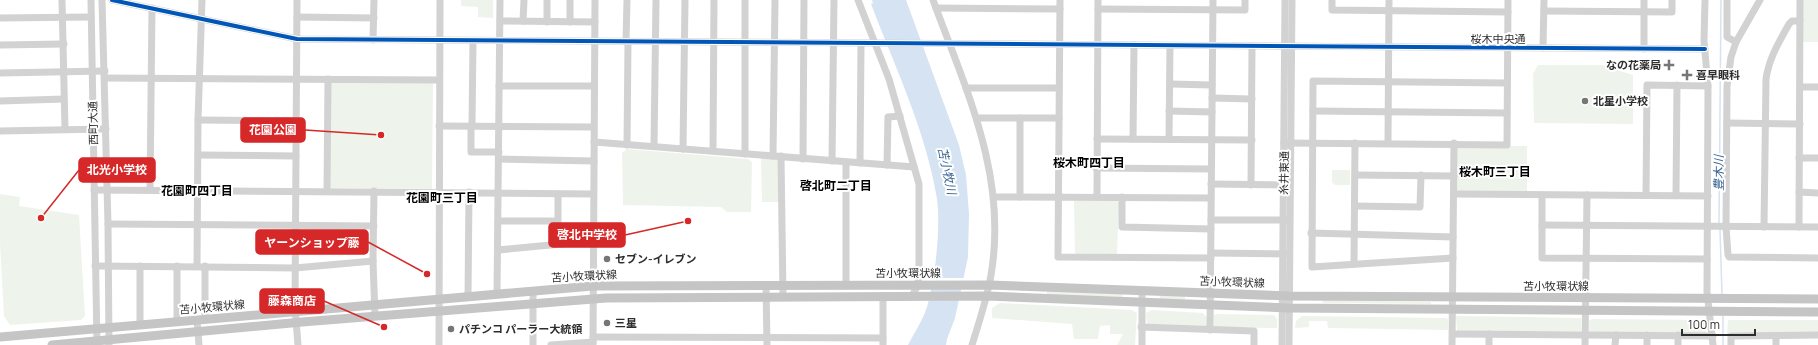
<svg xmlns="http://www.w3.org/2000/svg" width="1818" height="345" font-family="Manrope,'Noto Sans JP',sans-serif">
  <rect width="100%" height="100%" fill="#fff"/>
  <g fill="#eef4eb">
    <path d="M461 0H493V18L478 17V7L461 6Z"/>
    <rect x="1803" y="0" width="15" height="42"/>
    <path d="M1538 65H1602L1633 75V124L1534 123 1533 74Z"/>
    <path d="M330 82 433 83 432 189 329 188Z"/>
    <rect x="1457" y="146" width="70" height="45"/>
    <path d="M627 149 748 159 752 162 751 212H727L721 207 623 205 622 153Z"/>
    <path d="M761 157 778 160V202H762Z"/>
    <path d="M1332 170H1350V185H1335L1332 182Z"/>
    <path d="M0 194 20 197 19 206 79 215 85 316 81 320 10 325 4 316 0 243Z"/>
    <path d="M1116 200 1119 203 1117 254H1075L1074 201Z"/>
    <path d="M1047 291 1123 294V297L1047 295Z"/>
    <path d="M1160 295 1185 296V299H1160Z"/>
    <path d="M1323 300 1431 302V304L1323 303Z"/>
    <path d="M1000 303 1132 310 1137 313 1135 345H1117L1123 334H1110V325L1100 326 1098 339H1074L1072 324 992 318V308Z"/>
    <path d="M1152 310 1203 313 1207 318V326L1147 324 1146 313Z"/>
    <path d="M1218 314 1274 315 1277 319V328L1214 327V315Z"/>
    <path d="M1302 316 1445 318 1448 319V330L1328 328 1327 321H1309V327L1295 328 1296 321Z"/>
    <path d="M1456 316 1581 318V331H1457Z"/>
    <path d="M1592 319 1702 320 1706 322V333L1589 332V321Z"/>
    <path d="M1728 320H1818V334H1727Z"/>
  </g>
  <path fill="#d6e3f2" d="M872 0H906L959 145 966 175 969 214 968 257 955 318 947 339 946 345H908C914 333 923 320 927 307 935 280 941 227 937 199 926 131 895 67 871 4L873 3Z"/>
  <path fill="#fff" d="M930 278H966L963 289H928Z"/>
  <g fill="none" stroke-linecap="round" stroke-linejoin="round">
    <g stroke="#d6e3f2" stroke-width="1.5">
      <path d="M1719 223 1721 0"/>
      <path d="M1720 229 1722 295"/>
      <path d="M1723 345V315"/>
    </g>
    <g stroke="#d2d2d2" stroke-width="7">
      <path d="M62 0 65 129"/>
      <path d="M91 0 97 345"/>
      <path d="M102 0 108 224 109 345"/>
      <path d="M112 0 297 39 1705 49"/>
      <path d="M297 0 295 307 298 345"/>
      <path d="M858 0 889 79 919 184V274L918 285 912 296"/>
      <path d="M933 0C966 90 1008 176 991 275 987 299 979 322 972 345"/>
      <path d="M1060 0 1058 257 1211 258"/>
      <path d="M1332 0V10L1508 12"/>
      <path d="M1705 0 1704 41 1708 86 1707 292 1713 345"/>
      <path d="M1727 0V37L1736 42"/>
      <path d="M1760 0 1736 42 1731 57 1727 86 1726 227 1728 255 1729 257 1818 258"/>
      <path d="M936 8 1060 9"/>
      <path d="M1098 9 1245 10V0"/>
      <path d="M1544 11 1672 12V0"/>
      <path d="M297 17 374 18"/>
      <path d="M0 18 91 17"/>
      <path d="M500 21 595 22"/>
      <path d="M523 21 524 0"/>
      <path d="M547 22V0"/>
      <path d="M570 22V0"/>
      <path d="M373 40 374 0"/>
      <path d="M626 42 627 0"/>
      <path d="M0 45 64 44"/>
      <path d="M1543 48 1544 0"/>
      <path d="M1644 49V0"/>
      <path d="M0 73 105 71"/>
      <path d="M105 78 439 80"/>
      <path d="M1170 84 1212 85"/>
      <path d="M499 86H594"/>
      <path d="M1800 87H1818"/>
      <path d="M966 88H1059"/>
      <path d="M1212 98 1252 99"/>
      <path d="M0 101 64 99"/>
      <path d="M1169 111 1212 112"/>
      <path d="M1313 111 1507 113"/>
      <path d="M978 118H1059"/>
      <path d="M198 120 296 121"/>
      <path d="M1727 123 1800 124"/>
      <path d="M471 125V152H499"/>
      <path d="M472 125 473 41"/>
      <path d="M439 126 594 127"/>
      <path d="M0 131 106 129"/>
      <path d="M1097 139 1252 140"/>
      <path d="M1133 139 1134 45"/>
      <path d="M1169 139 1170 46"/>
      <path d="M594 142 914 167"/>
      <path d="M1284 143 1507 145 1508 0"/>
      <path d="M1388 143 1389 0"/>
      <path d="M627 145 628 42"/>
      <path d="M654 146 656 0"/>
      <path d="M683 149 685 0"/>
      <path d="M713 151 714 0"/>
      <path d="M745 154V0"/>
      <path d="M198 155 296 156"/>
      <path d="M773 156 775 0"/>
      <path d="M781 156 783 297"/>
      <path d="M1799 158H1818"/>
      <path d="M499 159 594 161"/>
      <path d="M803 159 804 0"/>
      <path d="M832 161 834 0"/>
      <path d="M846 162V286"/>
      <path d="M860 163 861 44"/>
      <path d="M887 165 888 117 900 116"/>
      <path d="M1096 168 1211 169"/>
      <path d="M1355 175 1454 176"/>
      <path d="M1211 184 1288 185"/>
      <path d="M1251 185 1252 46"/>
      <path d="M94 190 593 194"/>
      <path d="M150 190 152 8"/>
      <path d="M327 191 328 79"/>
      <path d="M374 191 373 261 375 316"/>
      <path d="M1799 192 1818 193"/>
      <path d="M1454 194 1708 196"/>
      <path d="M1542 195V258L1707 259"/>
      <path d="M1646 195 1647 85 1708 86"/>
      <path d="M1676 195 1677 85"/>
      <path d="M995 197 1211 198"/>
      <path d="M1020 197V118"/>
      <path d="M1097 197 1098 0"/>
      <path d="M1122 197V227L1211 229"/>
      <path d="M1355 206 1420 207 1421 175"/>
      <path d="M1211 220H1287"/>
      <path d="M498 221H558V194"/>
      <path d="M108 224 374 226"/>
      <path d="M1542 225 1818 227"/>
      <path d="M1764 227 1766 79C1769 58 1779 42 1789 24L1792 21H1800"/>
      <path d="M1799 227 1800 0"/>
      <path d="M1311 233 1453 237"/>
      <path d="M498 250 593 241"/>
      <path d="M1211 253 1288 254"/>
      <path d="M1453 258 1312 267 1313 81 1507 83"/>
      <path d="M1354 264 1355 143"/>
      <path d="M95 266 295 268 373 261"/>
      <path d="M197 266 198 120 202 0"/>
      <path d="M205 266V320"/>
      <path d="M766 286 767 345"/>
      <path d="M497 294 500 0"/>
      <path d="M883 296V345"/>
      <path d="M468 297 469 192"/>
      <path d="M197 320 199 345"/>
      <path d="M177 322V266"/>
      <path d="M140 325V266"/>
      <path d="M1141 327 1254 331V345"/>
      <path d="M1210 330 1213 0"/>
      <path d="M1453 334 1713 336"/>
      <path d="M593 337 883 338"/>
      <path d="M439 345 440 0"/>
      <path d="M533 345V291"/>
      <path d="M551 345 593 342"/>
      <path d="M593 345 595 0"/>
      <path d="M1142 345V290"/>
      <path d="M1282 345 1285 0"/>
      <path d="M1289 345 1292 0"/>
      <path d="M1452 345 1454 143"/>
      <path d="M1489 345V334"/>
      <path d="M1585 345 1587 195"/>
      <path d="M1615 345 1616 335"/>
      <path d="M1647 345V335"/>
      <path d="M1678 345V335"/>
      <path d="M1731 345V336L1818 335"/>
      <path d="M1776 345V336"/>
    </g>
    <g stroke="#c5c5c5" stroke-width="9">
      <path d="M0 337 593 286 990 285 1289 296 1818 299"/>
      <path d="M52 345 302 322 606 298 987 296 1289 308 1818 312"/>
    </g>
    <defs>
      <path id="cycleway" d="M112 0 297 39 1705 49"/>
    </defs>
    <use href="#cycleway" stroke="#fff" stroke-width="6"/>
    <use href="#cycleway" stroke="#0057b8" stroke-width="4"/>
  </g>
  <g fill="#767676" stroke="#fff" stroke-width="1.5">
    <path d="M1667 59h4v4h4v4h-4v4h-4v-4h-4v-4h4z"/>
    <path d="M1685 69h4v4h4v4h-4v4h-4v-4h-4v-4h4z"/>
    <circle cx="1585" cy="101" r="4"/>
    <circle cx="607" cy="259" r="4"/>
    <circle cx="607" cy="323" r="4"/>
    <circle cx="451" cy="329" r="4"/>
  </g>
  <g text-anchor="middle" stroke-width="4" stroke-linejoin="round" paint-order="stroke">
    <g font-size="11" fill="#2d2d2d" stroke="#fff">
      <text x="1498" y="43">桜木中央通</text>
      <text transform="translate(93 123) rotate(-91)" y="4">西町大通</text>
      <text transform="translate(1284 173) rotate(-89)" y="4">糸井東通</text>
      <text x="908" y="277">苫小牧環状線</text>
      <text transform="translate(584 276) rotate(-3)" y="4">苫小牧環状線</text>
      <text transform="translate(1232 282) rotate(2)" y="4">苫小牧環状線</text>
      <text x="1556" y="290">苫小牧環状線</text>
      <text transform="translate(212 307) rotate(-5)" y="4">苫小牧環状線</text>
    </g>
    <g font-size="11" font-weight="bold" fill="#2d2d2d" stroke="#fff" text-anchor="start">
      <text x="1661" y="69" text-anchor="end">なの花薬局</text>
      <text x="1696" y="79">喜早眼科</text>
      <text x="1593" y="105">北星小学校</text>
      <text x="615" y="263">セブン-イレブン</text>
      <text x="615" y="327">三星</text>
      <text x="459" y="333">パチンコ パーラー大統領</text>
    </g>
    <g font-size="12" font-weight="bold" fill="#000" stroke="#fff">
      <text x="1089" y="167">桜木町四丁目</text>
      <text x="1495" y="176">桜木町三丁目</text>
      <text x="836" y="190">啓北町二丁目</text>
      <text x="197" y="195">花園町四丁目</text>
      <text x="442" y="202">花園町三丁目</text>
    </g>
    <g font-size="12" font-style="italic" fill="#396391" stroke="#fff">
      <text transform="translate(947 171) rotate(78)" y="4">苫小牧川</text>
      <text transform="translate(1719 173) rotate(-90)" y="4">豊木川</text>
    </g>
  </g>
  <path fill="none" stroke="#d62828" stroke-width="1.5" d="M381 135L305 130M41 218L79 170M688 221L625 235M427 274L368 242M384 327L324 301"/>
  <g fill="#d62828" stroke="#fff" stroke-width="1.5">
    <circle cx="381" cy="135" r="4"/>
    <circle cx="41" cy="218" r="4"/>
    <circle cx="688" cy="221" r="4"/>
    <circle cx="427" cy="274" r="4"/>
    <circle cx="384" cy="327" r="4"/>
  </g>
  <g fill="#d62828" stroke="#d62828" stroke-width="1.5">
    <rect x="241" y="118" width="64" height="24" rx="4"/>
    <rect x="79" y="158" width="76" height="24" rx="4"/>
    <rect x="549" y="223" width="76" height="24" rx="4"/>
    <rect x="256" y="230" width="112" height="24" rx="4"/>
    <rect x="260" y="289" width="64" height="24" rx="4"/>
  </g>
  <g font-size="12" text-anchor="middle" font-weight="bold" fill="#fff">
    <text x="273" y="134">花園公園</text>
    <text x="117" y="174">北光小学校</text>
    <text x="587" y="239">啓北中学校</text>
    <text x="312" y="247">ヤーンショップ藤</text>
    <text x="292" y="305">藤森商店</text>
  </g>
  <path d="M1682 329v6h73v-6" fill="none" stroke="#2d2d2d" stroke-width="2"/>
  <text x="1688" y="329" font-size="12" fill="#2d2d2d" stroke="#ffffff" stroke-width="3" paint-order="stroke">100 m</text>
</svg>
